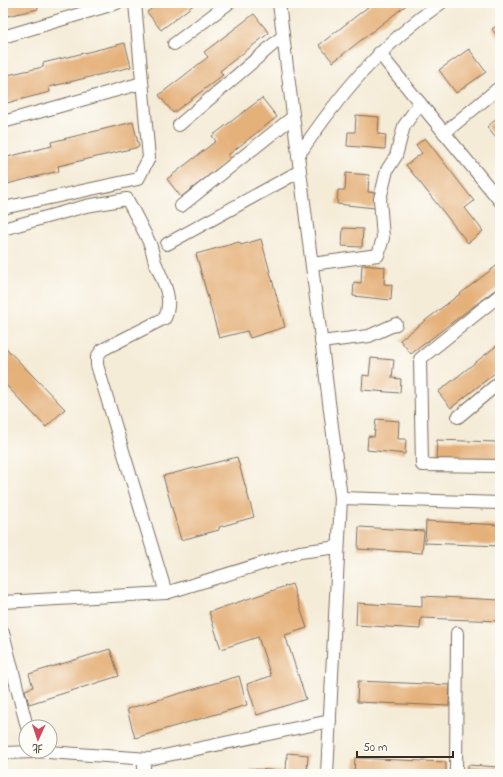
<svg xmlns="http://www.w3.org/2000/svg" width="503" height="777" font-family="'Indie Flower','LXGW WenKai TC',sans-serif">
  <rect width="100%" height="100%" fill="#fdfcf7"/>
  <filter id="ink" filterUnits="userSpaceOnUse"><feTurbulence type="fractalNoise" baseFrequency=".025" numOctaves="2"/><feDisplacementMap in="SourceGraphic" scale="8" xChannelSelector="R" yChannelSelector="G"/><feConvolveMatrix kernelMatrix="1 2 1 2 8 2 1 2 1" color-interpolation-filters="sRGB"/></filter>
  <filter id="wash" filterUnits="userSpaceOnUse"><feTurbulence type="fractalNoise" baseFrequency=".012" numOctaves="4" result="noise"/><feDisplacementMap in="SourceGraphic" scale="16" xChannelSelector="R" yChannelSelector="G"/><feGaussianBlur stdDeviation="0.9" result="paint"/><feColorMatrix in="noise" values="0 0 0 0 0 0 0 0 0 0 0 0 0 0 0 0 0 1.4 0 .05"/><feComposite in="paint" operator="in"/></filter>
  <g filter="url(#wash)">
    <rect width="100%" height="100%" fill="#f5ecd8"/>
    <g id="blocks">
      <g fill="#e5b17a">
        <path d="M3 3H40V4H37L38 9 3 17Z"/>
        <path d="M159 3H196L161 30 147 12Z"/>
        <path d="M373 3H409L333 62 319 45Z"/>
        <path d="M254 14 269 33 220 71 223 75 173 113 159 95 208 57 204 52Z"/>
        <path d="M500 23V40L492 29Z"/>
        <path d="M125 43 131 67 49 87 50 92 3 104V76L43 67V63Z"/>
        <path d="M469 49 486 72 456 93 439 70Z"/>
        <path d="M262 98 277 117 228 155 230 159 181 197 167 179 216 141 212 136Z"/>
        <path d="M356 115 379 117 378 134 386 135 385 149 347 146 348 132H355Z"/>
        <path d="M500 116V134L496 138 487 127Z"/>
        <path d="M133 122 139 147 58 166 59 171 3 185V158L52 146 51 142Z"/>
        <path d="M425 138 474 201 465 208 483 231 468 243 406 165 422 153 416 145Z"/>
        <path d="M346 173 369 175 368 192 376 193 375 208 337 204 338 190H345Z"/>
        <path d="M343 228 363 229 362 247 342 246Z"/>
        <path d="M261 239 285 327 250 338 247 331 219 338 196 254 239 242 241 245Z"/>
        <path d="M500 263V286L411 354 400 340Z"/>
        <path d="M362 265 385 267 384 284 392 285 391 300 353 296 354 282 361 283Z"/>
        <path d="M500 343V369L451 408 438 392Z"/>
        <path d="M3 345 65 409 46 427 3 382Z"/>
        <path d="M371 358 394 360 392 378 401 379 400 393 362 390 363 375 369 376Z"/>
        <path d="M376 419 399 421 398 439H406L405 454 367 450 368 436 374 437Z"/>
        <path d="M500 439V462L436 459 437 440 496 442Z"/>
        <path d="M237 457 254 517 219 527V530L181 540 163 476Z"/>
        <path d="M426 521 500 525V546L425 543Z"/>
        <path d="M359 527 424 531 422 553 358 549Z"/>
        <path d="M292 584 307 628 285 635 306 699 257 715 247 684 271 676 258 637 221 649 209 612Z"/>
        <path d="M422 596 500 600V621L421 618 420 629 356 625 357 603 422 607Z"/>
        <path d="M110 649 119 676 29 704 25 690 33 687 29 674Z"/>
        <path d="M239 676 247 705 135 738 127 709Z"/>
        <path d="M358 681 450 685 449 706 357 702Z"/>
        <path d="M287 753 308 755 307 774H251V769L286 771Z"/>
        <path d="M355 758 446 762V774H354Z"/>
        <path d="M468 765 500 767V774H468Z"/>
      </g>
    </g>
  </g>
  <g filter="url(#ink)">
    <use href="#blocks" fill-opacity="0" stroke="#7c6e5f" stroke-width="1"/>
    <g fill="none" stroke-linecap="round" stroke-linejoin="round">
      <defs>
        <g id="minor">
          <path d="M279 3 341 498 327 774"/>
          <path d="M3 37 117 3"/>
          <path d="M174 44 229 3"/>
          <path d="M379 53 500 201"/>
          <path d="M3 122 142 83"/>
          <path d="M179 125 283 36"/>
          <path d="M444 133 500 87"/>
          <path d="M298 156C340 94 379 46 441 3"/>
          <path d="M181 206 293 117"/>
          <path d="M3 208 138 179 149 158 135 3"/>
          <path d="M3 229 86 206 127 199C135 214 143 229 150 244 152 249 153 256 155 262 162 280 174 297 165 318L102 350 97 357V365L166 593"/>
          <path d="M167 244 300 171"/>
          <path d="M312 264 378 255 383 238 380 199 387 170 396 156 404 126 420 103"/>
          <path d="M500 295 420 359 422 465 500 466"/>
          <path d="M321 342 369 336 396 324"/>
          <path d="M458 417 500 382"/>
          <path d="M341 498 500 503"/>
          <path d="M3 602 166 593 300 552 338 547"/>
          <path d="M3 633 27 727"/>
          <path d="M34 751 149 759 330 721"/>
          <path d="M3 753 34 752"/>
          <path d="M144 774V759"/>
          <path d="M456 774 457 633"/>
        </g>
      </defs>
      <use href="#minor" stroke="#7c6e5f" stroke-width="14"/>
      <use href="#minor" stroke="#fff" stroke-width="12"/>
    </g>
  </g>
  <rect width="503" height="777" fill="none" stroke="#fdfcf7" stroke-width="16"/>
  <g transform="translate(38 739) rotate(183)"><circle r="19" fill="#fdfcf7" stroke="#afa8a0"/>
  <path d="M0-3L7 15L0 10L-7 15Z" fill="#d1495b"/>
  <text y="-6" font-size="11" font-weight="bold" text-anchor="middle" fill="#3b2a1e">北</text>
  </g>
  <path d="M357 751v6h96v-6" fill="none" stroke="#3b2a1e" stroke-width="2"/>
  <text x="363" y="751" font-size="12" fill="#3b2a1e" stroke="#fdfcf7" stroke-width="3" paint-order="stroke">50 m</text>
</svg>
